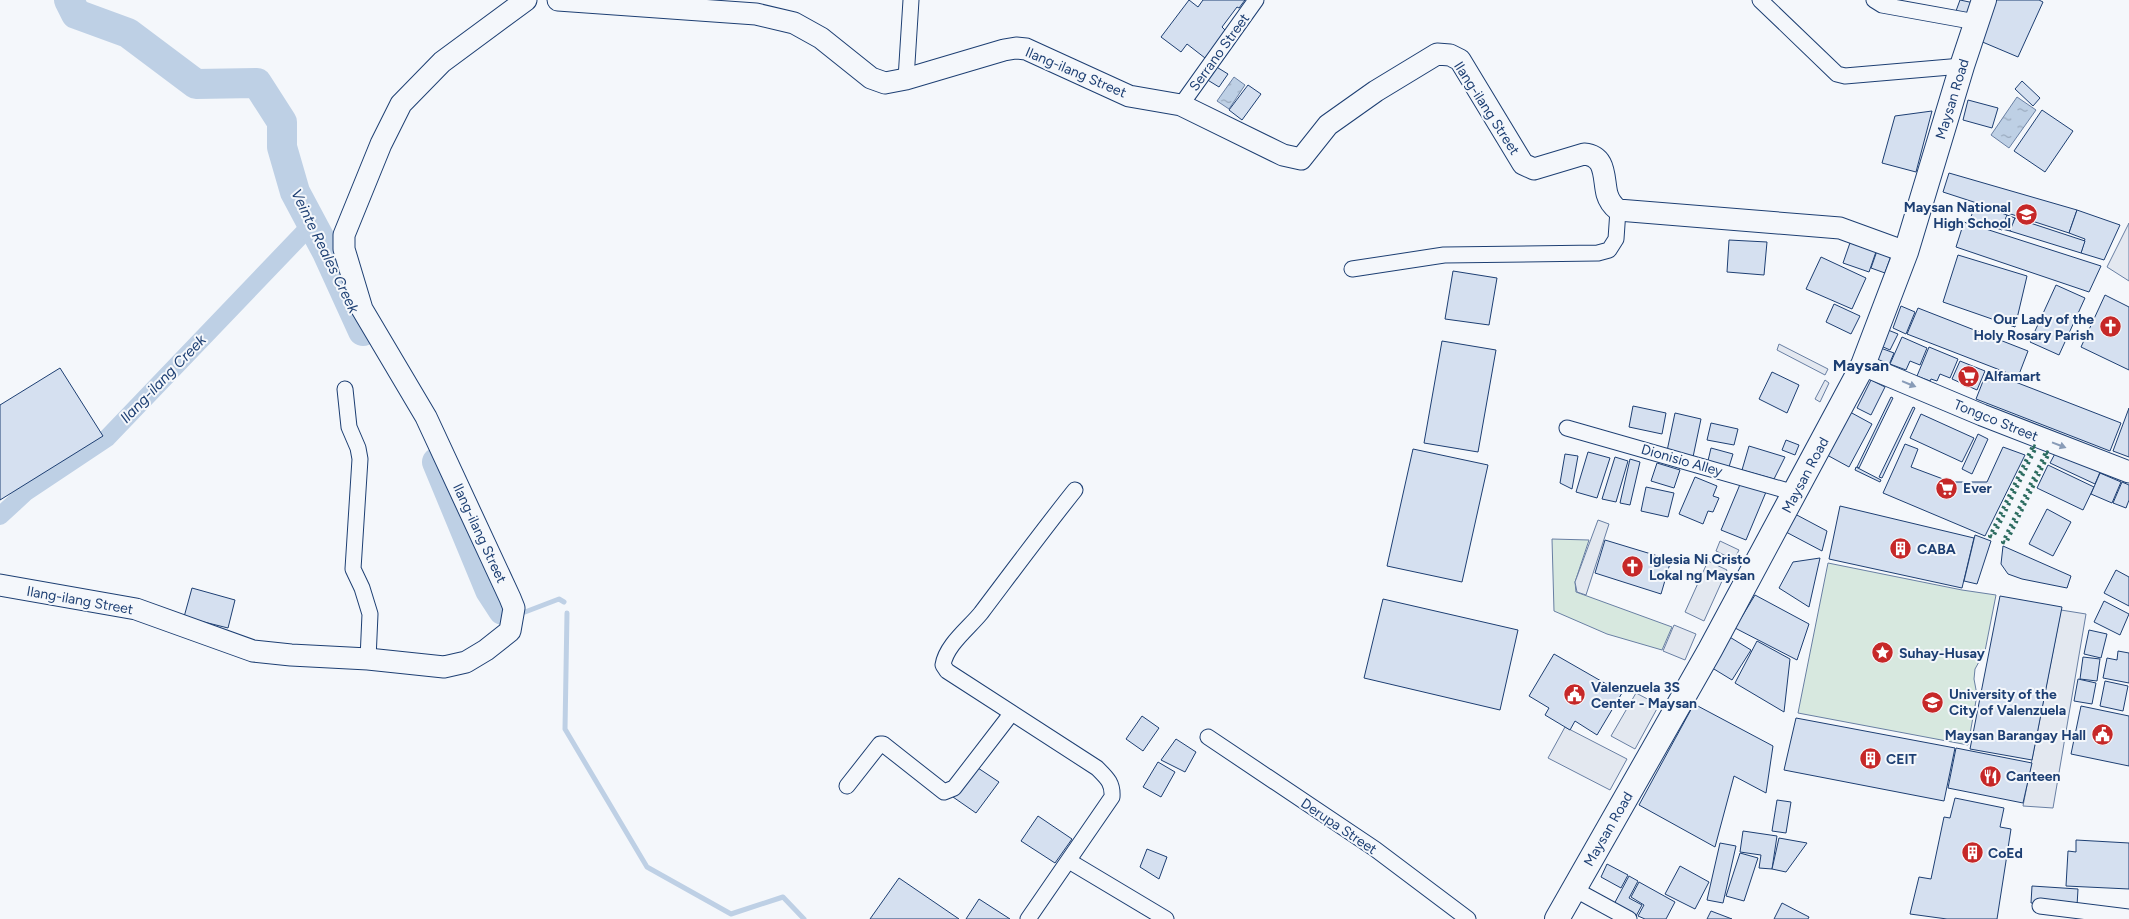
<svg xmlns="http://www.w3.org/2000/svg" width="2129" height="919" font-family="Figtree,sans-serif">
  <defs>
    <pattern id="water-ripples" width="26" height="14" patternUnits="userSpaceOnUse" patternTransform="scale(1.25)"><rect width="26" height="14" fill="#bed0e5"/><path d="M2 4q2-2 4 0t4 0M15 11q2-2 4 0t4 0" fill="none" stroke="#9aaabe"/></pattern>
  </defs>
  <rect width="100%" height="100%" fill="#f4f7fb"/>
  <g fill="#d7e8df" stroke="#687fa3">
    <path d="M1552 539 1589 540 1575 582 1576 592 1672 627 1662 650 1607 634 1554 611Z"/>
    <path d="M1828 563 1962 590 1996 595 1985 651 1975 669 1974 679 1977 695 1968 745 1798 713Z"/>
  </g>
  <g fill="#e3e8f0" stroke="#687fa3">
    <path d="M2129 223V281L2107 267Z"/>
    <path d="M1779 344 1828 369 1825 375 1777 350Z"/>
    <path d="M1825 380 1829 383 1820 402 1815 399Z"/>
    <path d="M1598 520 1609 524 1586 595 1577 592 1575 582Z"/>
    <path d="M1720 541 1739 550 1734 560 1716 551Z"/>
    <path d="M1708 561 1727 570 1704 621 1685 612Z"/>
    <path d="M2061 610 2086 614 2053 808 2023 806Z"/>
    <path d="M1674 625 1696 634 1685 660 1663 651Z"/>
    <path d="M1636 693 1659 705 1635 749 1611 736Z"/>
    <path d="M1565 727 1627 759 1610 790 1548 758Z"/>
  </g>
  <g fill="url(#water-ripples)" stroke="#687fa3">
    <path d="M1234 77 1245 85 1229 109 1217 101Z"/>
    <path d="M2017 97 2036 110 2009 148 1991 135Z"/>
  </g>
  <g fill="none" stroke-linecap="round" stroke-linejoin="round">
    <g stroke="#bed0e5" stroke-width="5">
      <path d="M525 612 559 599 564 602"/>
      <path d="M567 613 565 729 647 867 731 914 783 897 804 919"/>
    </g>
    <path stroke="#bed0e5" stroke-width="18" d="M0 516 26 492 107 438 312 224"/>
    <g stroke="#bed0e5" stroke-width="30">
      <path d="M69 0 76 14 128 33 196 84 257 83 282 122V147L295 192 327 252 363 331"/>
      <path d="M437 462 490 590 503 610"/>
    </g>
  </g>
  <g fill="#d5e0f0" stroke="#1d3f73">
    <path d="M1189 0 1198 7 1203 0H1245L1239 8 1237 7 1222 27 1226 31 1205 58 1187 44 1181 52 1161 37Z"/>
    <path d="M1960 0 1974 3 1969 16 1956 11Z"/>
    <path d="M1988 0H2039L2043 2 2018 57 1973 38Z"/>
    <path d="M1215 66 1228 74 1219 87 1206 79Z"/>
    <path d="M2022 81 2040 98 2033 106 2015 89Z"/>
    <path d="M1248 85 1261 94 1242 120 1229 110Z"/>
    <path d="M1968 100 1998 108 1992 128 1963 120Z"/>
    <path d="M2042 110 2073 131 2045 172 2014 151Z"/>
    <path d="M1932 111 1916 172 1882 163 1895 116Z"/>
    <path d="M1949 173 2077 210 2069 233 1943 192Z"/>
    <path d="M1976 204 2007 215 2002 230 1970 219Z"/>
    <path d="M2077 210 2120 225 2104 260 2081 253 2085 239 2069 233Z"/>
    <path d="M2007 215 2015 218 2010 231 2002 229Z"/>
    <path d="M2015 218 2085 241 2081 253 2010 231Z"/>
    <path d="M1964 222 2101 266 2089 292 1956 247Z"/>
    <path d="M1852 237 1878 246 1869 272 1843 263Z"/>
    <path d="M1729 240 1767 242 1764 275 1727 272Z"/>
    <path d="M1878 248 1892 253 1885 273 1871 268Z"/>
    <path d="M1958 255 2027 276 2015 327 1943 302Z"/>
    <path d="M1821 257 1866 278 1852 309 1806 289Z"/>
    <path d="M1453 271 1497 278 1489 325 1445 319Z"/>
    <path d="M2056 285 2085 298 2059 355 2030 342Z"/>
    <path d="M2105 295 2129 307V370L2081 347Z"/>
    <path d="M1834 304 1860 316 1851 334 1826 322Z"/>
    <path d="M1901 306 1915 312 1906 334 1893 328Z"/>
    <path d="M1918 308 2028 351 2018 377 1907 334Z"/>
    <path d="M1888 330 1898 334 1890 350 1881 346Z"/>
    <path d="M1902 337 1927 348 1920 365 1910 361 1906 370 1890 364Z"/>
    <path d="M1442 341 1496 350 1478 452 1424 443Z"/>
    <path d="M1878 347 1894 353 1888 367 1873 361Z"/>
    <path d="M1929 347 1958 359 1950 378 1940 374 1937 381 1931 379 1930 381 1917 376Z"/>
    <path d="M1960 361 1985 371 1977 390 1952 379Z"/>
    <path d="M60 368 103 436 0 500V405Z"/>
    <path d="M1987 371 2121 423 2110 451 1976 399Z"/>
    <path d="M1772 372 1799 385 1787 413 1759 399Z"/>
    <path d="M1871 380 1885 387 1871 415 1857 408Z"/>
    <path d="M1891 397 1893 398 1859 468 1857 467Z"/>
    <path d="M1633 406 1666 413 1662 434 1629 427Z"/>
    <path d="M1913 407 1915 408 1882 478 1879 477Z"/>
    <path d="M2129 408V457L2113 451Z"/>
    <path d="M1850 412 1872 424 1849 467 1827 455Z"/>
    <path d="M1675 413 1701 419 1693 457 1667 451Z"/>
    <path d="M1921 414 1974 438 1962 462 1910 438Z"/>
    <path d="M1711 423 1738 429 1734 445 1707 440Z"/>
    <path d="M1978 434 1988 439 1972 474 1962 469Z"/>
    <path d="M1786 440 1799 445 1795 455 1782 450Z"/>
    <path d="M1905 444 1918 449 1911 467 1951 482H1987L2003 447 2025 455 1985 536 1883 493Z"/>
    <path d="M1749 446 1785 457 1774 479 1742 470Z"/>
    <path d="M1711 448 1733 454 1728 470 1707 465Z"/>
    <path d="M2058 448 2103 465 2095 484 2050 463Z"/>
    <path d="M1413 449 1488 465 1462 582 1387 566Z"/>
    <path d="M1588 452 1610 458 1597 498 1576 492Z"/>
    <path d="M1565 454 1578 456 1572 489 1560 483Z"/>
    <path d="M1615 457 1628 461 1616 502 1602 499Z"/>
    <path d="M1630 459 1640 462 1630 505 1620 503Z"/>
    <path d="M1657 463 1680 470 1674 488 1651 481Z"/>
    <path d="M2048 465 2094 487 2083 510 2037 488Z"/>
    <path d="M1856 467 1881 480 1880 482 1855 470Z"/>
    <path d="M2100 473 2121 482 2112 503 2091 494Z"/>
    <path d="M1695 477 1717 486 1713 496 1719 498 1713 512 1708 511 1703 524 1679 514Z"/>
    <path d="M1741 482 1766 492 1746 540 1721 530Z"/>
    <path d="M2122 482 2129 485V500L2126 508 2113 503Z"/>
    <path d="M1646 487 1674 493 1668 517 1641 511Z"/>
    <path d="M1840 506 1974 538 1962 588 1829 559Z"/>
    <path d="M2047 509 2071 522 2053 556 2029 544Z"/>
    <path d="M1795 514 1827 531 1822 551 1786 532Z"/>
    <path d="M1975 535 1991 541 1977 584 1964 581Z"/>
    <path d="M1605 540 1671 560 1661 594 1595 573Z"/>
    <path d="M2003 546 2071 576 2067 588 2022 579 2008 574 2001 564Z"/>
    <path d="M1820 558 1809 607 1779 588 1793 562Z"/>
    <path d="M2116 570 2129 577V606L2104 593Z"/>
    <path d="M192 588 235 600 228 628 184 617Z"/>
    <path d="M1755 595 1809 624 1797 660 1735 628Z"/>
    <path d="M2000 596 2062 607 2032 760 1970 749Z"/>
    <path d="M1383 599 1518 630 1500 710 1364 678Z"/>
    <path d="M2104 601 2129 614 2120 635 2094 622Z"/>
    <path d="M2089 630 2107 634 2101 658 2084 654Z"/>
    <path d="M1728 636 1751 650 1732 680 1709 666Z"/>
    <path d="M1757 641 1790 659 1784 712 1735 683Z"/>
    <path d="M2118 651 2129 653V683L2103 678 2107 658 2117 660Z"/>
    <path d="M1554 654 1622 693 1597 735 1575 721 1570 730 1545 715 1549 708 1529 696Z"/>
    <path d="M2083 657 2100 659 2097 681 2080 679Z"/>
    <path d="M2078 679 2096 683 2092 704 2074 701Z"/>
    <path d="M2105 681 2128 686 2123 711 2100 706Z"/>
    <path d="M1694 704 1773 746 1766 793 1734 776 1715 847 1639 805Z"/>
    <path d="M2081 706 2129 716V766L2071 754Z"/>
    <path d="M1142 716 1159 728 1143 751 1126 739Z"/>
    <path d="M1796 718 1955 748 1944 801 1784 770Z"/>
    <path d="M1176 739 1196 752 1185 772 1161 760Z"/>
    <path d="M1956 748 2032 763 2023 803 1948 788Z"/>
    <path d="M1158 762 1175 772 1161 797 1143 787Z"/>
    <path d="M975 766 999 782 976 813 953 797Z"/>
    <path d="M1955 798 2004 808 2000 827 2011 829 1997 919H1947L1910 914 1919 877 1931 879 1944 817 1950 818Z"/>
    <path d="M1777 800 1791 802 1786 833 1772 831Z"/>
    <path d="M1038 816 1072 839 1055 863 1021 841Z"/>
    <path d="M1743 831 1777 836 1772 869 1759 868 1761 855 1740 852Z"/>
    <path d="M1779 838 1807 843 1786 872 1772 869Z"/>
    <path d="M2076 840 2129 843V889L2066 886 2068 851 2076 852Z"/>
    <path d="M1720 843 1736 846 1723 903 1707 900Z"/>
    <path d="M1147 849 1167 857 1159 879 1140 867Z"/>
    <path d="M1740 853 1758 858 1744 901 1726 896Z"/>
    <path d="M1607 864 1628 875 1621 888 1601 877Z"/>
    <path d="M1680 866 1709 882 1695 909 1665 894Z"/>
    <path d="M1629 876 1638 881 1629 898 1642 905 1635 918 1613 906Z"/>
    <path d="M899 878 959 919H870Z"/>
    <path d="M1639 882 1675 902 1666 919H1645L1638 916 1644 905 1631 897Z"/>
    <path d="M2032 886 2078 889 2077 906 2031 903Z"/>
    <path d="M979 899 1010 919H966Z"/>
    <path d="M1782 903 1809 917 1808 919H1774Z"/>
    <path d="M1711 911 1732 919H1707Z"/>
  </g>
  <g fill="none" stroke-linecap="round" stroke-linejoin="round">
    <defs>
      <g id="street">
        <path d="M1760 0 1837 74 1845 76 1962 66"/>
        <path d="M1874 0 1882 5 1976 22"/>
        <path d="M906 79 911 0"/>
        <path d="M1181 105 1256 0"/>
        <path d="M1352 269 1444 255 1598 253 1609 250 1616 239 1618 210"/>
        <path d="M345 389 349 427 358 448 360 459 353 569 362 588 370 614 368 659"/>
        <path d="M1567 428 1795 493"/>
        <path d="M1208 737 1375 849 1468 919"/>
        <path d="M847 786 880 744H883L944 792 954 788 1011 714"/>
        <path d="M1069 861 1166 919"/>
        <path d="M1574 889 1629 919"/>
        <path d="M2040 906 2129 917"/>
        <path d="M1028 919 1112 797C1113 783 1107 778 1097 768L947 671 943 665C946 645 969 628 981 613 1012 572 1043 530 1075 490"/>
      </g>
      <g id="secondary">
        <path d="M558 0 756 14 794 23 821 38 871 78 885 83 906 79 1004 50 1016 48 1026 49 1129 96 1181 105 1283 155 1301 159 1328 125 1376 91 1437 54 1450 55 1460 60 1523 164 1534 169 1584 154C1607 156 1603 178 1607 194 1609 201 1613 206 1618 210L1840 228 1906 252"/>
        <path d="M1863 365 1982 415 2129 472"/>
        <path d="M0 585 136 609 253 651 291 655 368 659 444 667 466 662 486 650 510 631 514 608 510 598 426 417 362 309 344 249V235L381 144 401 104 442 62 526 0"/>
      </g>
      <path id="primary" d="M1557 919 1710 650 1863 365 1906 252 1962 66 1984 0"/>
    </defs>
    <use href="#street" stroke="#1d3f73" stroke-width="17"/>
    <use href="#secondary" stroke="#1d3f73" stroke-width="23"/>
    <use href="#primary" stroke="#1d3f73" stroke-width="26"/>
    <use href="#street" stroke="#f4f7fb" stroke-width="15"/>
    <use href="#secondary" stroke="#f4f7fb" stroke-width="21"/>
    <use href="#primary" stroke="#f4f7fb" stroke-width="24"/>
    <g stroke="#2c6c60" stroke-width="4" stroke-dasharray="2.5 4" stroke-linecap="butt">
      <path d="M2033 446 2036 447 1993 537 1990 536Z"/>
      <path d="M2046 452 2049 453 2006 543 2003 542Z"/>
    </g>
  </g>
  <defs><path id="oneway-solid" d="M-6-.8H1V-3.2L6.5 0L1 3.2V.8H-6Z" transform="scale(1.25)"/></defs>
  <g fill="#889bb7">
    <use href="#oneway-solid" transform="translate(1909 384) rotate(22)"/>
    <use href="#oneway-solid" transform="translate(2059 445) rotate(21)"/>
  </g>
  <defs>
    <symbol id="school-disc" viewBox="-11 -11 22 22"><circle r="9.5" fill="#c62828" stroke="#f4f7fb"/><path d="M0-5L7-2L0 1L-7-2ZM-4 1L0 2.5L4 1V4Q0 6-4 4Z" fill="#fff"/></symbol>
    <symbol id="church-disc" viewBox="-11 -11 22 22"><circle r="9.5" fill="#c62828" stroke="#f4f7fb"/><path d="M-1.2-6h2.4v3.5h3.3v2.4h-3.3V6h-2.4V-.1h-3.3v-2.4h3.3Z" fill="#fff"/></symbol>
    <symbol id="supermarket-disc" viewBox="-11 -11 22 22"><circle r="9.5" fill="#c62828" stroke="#f4f7fb"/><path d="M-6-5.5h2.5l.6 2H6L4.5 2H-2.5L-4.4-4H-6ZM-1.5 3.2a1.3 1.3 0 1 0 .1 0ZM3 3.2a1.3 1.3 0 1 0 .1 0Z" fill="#fff"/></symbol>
    <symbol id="building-disc" viewBox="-11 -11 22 22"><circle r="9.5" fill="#c62828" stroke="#f4f7fb"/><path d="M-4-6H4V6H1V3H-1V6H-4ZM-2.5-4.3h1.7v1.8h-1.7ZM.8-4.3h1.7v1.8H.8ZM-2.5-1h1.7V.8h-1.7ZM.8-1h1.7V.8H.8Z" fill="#fff"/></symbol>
    <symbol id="sight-disc" viewBox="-11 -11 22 22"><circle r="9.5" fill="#c62828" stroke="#f4f7fb"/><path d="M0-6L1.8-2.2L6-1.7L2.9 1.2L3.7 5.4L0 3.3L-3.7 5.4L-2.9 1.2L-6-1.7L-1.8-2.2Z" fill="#fff"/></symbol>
    <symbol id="civic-disc" viewBox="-11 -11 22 22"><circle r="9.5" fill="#c62828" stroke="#f4f7fb"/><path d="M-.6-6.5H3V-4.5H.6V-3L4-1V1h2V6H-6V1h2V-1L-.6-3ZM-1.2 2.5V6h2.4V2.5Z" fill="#fff"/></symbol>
    <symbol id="university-disc" viewBox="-11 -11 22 22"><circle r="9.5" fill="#c62828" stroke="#f4f7fb"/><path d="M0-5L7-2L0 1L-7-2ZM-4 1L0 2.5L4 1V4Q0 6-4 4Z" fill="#fff"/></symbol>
    <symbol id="restaurant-disc" viewBox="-11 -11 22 22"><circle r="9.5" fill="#c62828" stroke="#f4f7fb"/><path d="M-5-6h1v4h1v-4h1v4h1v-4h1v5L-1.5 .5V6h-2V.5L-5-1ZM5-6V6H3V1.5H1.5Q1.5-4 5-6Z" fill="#fff"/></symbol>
  </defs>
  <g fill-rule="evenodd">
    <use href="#school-disc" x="2014" y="202" width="25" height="25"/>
    <use href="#church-disc" x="2098" y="314" width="25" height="25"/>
    <use href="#supermarket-disc" x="1956" y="364" width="25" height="25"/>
    <use href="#supermarket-disc" x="1934" y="476" width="25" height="25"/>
    <use href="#building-disc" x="1888" y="536" width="25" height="25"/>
    <use href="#church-disc" x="1620" y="554" width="25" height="25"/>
    <use href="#sight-disc" x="1870" y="640" width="25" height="25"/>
    <use href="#civic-disc" x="1562" y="682" width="25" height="25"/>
    <use href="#university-disc" x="1920" y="690" width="25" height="25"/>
    <use href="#civic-disc" x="2090" y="722" width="25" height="25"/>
    <use href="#building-disc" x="1858" y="746" width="25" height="25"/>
    <use href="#restaurant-disc" x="1978" y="764" width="25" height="25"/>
    <use href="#building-disc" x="1960" y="840" width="25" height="25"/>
  </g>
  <g text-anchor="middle" stroke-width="4" stroke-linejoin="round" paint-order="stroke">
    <g font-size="14" fill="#1d3f73" stroke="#f4f7fb">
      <text transform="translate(1219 52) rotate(-54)" y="5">Serrano Street</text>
      <text transform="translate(1076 72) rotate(23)" y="5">Ilang-ilang Street</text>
      <text transform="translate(1952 99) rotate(-73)" y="5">Maysan Road</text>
      <text transform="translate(1487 108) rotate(57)" y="5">Ilang-ilang Street</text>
      <text transform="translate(1996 420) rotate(22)" y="5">Tongco Street</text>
      <text transform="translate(1682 460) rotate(16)" y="5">Dionisio Alley</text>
      <text transform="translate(1805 475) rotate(-62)" y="5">Maysan Road</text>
      <text transform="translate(480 533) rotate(65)" y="5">Ilang-ilang Street</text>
      <text transform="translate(80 600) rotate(10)" y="5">Ilang-ilang Street</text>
      <text transform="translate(1339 826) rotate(34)" y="5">Derupa Street</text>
      <text transform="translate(1608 829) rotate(-60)" y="5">Maysan Road</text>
    </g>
    <g font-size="14" font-weight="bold" fill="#1d3f73" stroke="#f4f7fb" text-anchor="start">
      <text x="2011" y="212" text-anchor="end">Maysan National<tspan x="2011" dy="16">High School</tspan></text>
      <text x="2094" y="324" text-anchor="end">Our Lady of the<tspan x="2094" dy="16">Holy Rosary Parish</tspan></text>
      <text x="1984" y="381">Alfamart</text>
      <text x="1963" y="493">Ever</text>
      <text x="1917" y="554">CABA</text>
      <text x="1649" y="564">Iglesia Ni Cristo<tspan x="1649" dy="16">Lokal ng Maysan</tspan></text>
      <text x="1899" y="658">Suhay-Husay</text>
      <text x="1591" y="692">Valenzuela 3S<tspan x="1591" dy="16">Center - Maysan</tspan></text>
      <text x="1949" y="699">University of the<tspan x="1949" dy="16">City of Valenzuela</tspan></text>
      <text x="2086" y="740" text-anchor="end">Maysan Barangay Hall</text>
      <text x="1886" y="764">CEIT</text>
      <text x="2006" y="781">Canteen</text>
      <text x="1988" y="858">CoEd</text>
    </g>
    <g font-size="15" font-style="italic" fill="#1d3f73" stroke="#f4f7fb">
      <text transform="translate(325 251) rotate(64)" y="5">Veinte Reales Creek</text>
      <text transform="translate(163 379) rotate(-46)" y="5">Ilang-ilang Creek</text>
    </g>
    <g font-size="16" font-weight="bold" fill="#1d3f73" stroke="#f4f7fb">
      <text x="1861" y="371">Maysan</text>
    </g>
  </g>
</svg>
